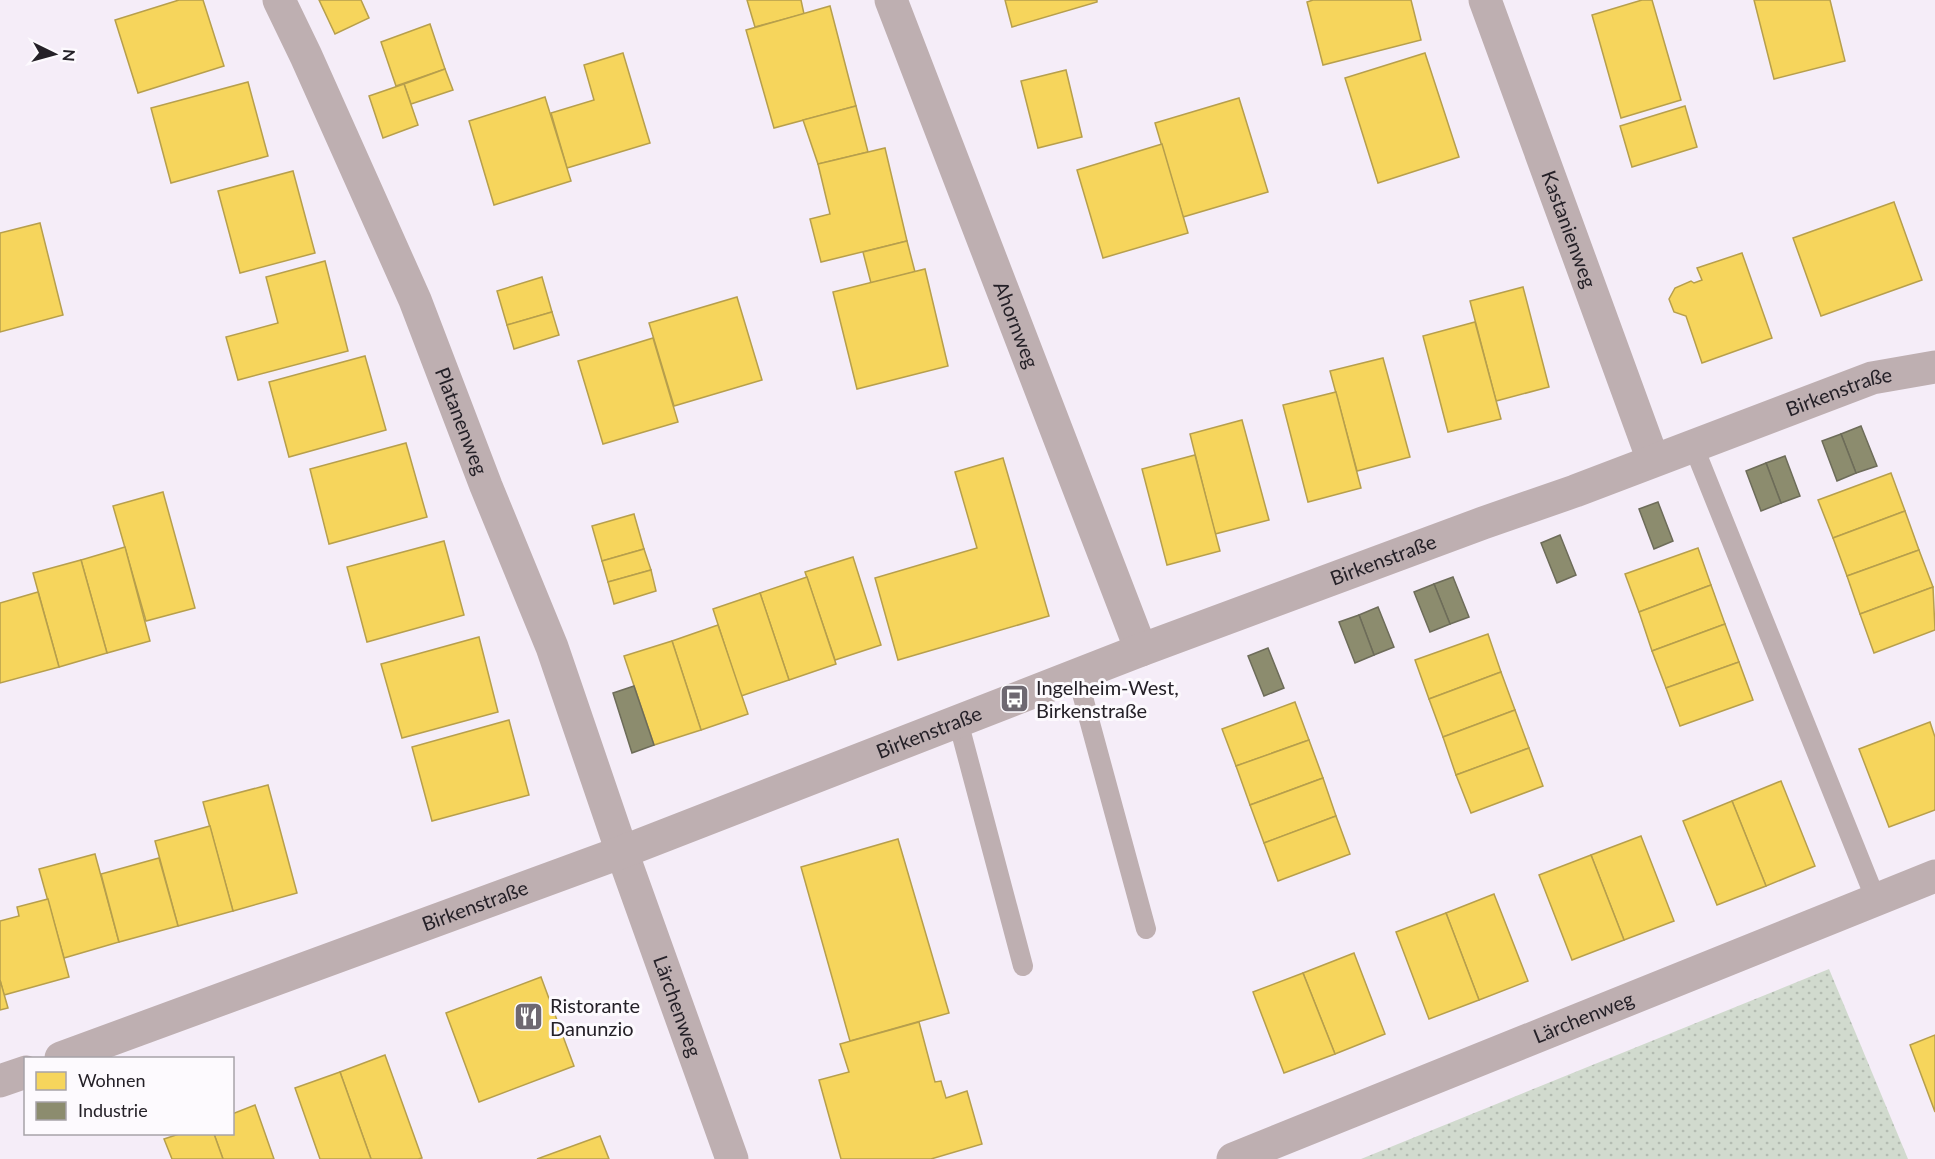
<svg xmlns="http://www.w3.org/2000/svg" width="1935" height="1159" font-family="Lato,sans-serif">
  <defs>
    <pattern id="grass-dots" width="8" height="8" patternUnits="userSpaceOnUse" patternTransform="scale(1.5)"><rect width="8" height="8" fill="#d1dace"/><path d="M2 2h.1M6 6h.1" fill="none" stroke="#b3bbb1" stroke-width="1.8" stroke-linecap="round"/></pattern>
  </defs>
  <rect width="100%" height="100%" fill="#f5edf8"/>
  <path fill="url(#grass-dots)" d="M1829 969 1908 1159H1361Z"/>
  <g fill="#f6d55c" stroke="#b79f4c" stroke-width="1.5">
    <path d="M179 0H203L224 66 138 93 115 20Z"/>
    <path d="M319 0H361L369 18 335 34Z"/>
    <path d="M747 0H801L804 14 755 27Z"/>
    <path d="M1005 0H1097V2L1012 27Z"/>
    <path d="M1313 0H1411L1421 40 1323 65 1307 2Z"/>
    <path d="M1642 0H1652L1681 100 1621 118 1592 15Z"/>
    <path d="M1754 0H1830L1845 61 1774 79Z"/>
    <path d="M830 6 856 106 774 128 746 30Z"/>
    <path d="M430 24 445 69 396 86 381 42Z"/>
    <path d="M623 53 650 143 567 168 551 113 594 100 584 65Z"/>
    <path d="M1425 53 1459 157 1378 183 1345 78Z"/>
    <path d="M445 69 453 90 411 104 404 84Z"/>
    <path d="M1066 70 1082 137 1038 148 1021 81Z"/>
    <path d="M248 82 268 156 171 183 151 108Z"/>
    <path d="M404 84 418 125 383 138 369 96Z"/>
    <path d="M545 97 571 181 494 205 469 121Z"/>
    <path d="M1239 98 1268 192 1183 217 1155 123Z"/>
    <path d="M856 106 868 152 818 164 803 120Z"/>
    <path d="M1685 106 1697 147 1632 167 1620 126Z"/>
    <path d="M1162 144 1188 233 1103 258 1077 170Z"/>
    <path d="M885 148 907 241 821 262 810 219 830 214 818 164Z"/>
    <path d="M293 171 315 253 240 273 218 191Z"/>
    <path d="M1894 202 1922 280 1821 316 1793 238Z"/>
    <path d="M40 223 63 315 0 332V233Z"/>
    <path d="M907 241 915 272 871 283 863 252Z"/>
    <path d="M1742 253 1772 338 1702 363 1686 316 1674 312 1669 299 1675 288 1691 281 1694 283 1702 280 1697 268Z"/>
    <path d="M325 261 348 351 238 380 226 337 278 323 266 277Z"/>
    <path d="M925 269 948 366 857 389 833 292Z"/>
    <path d="M542 277 552 312 507 325 497 291Z"/>
    <path d="M1523 287 1549 387 1496 401 1470 301Z"/>
    <path d="M737 297 762 380 674 406 649 323Z"/>
    <path d="M552 312 559 335 514 349 507 325Z"/>
    <path d="M1475 322 1501 419 1448 432 1423 336Z"/>
    <path d="M653 338 678 422 603 444 578 361Z"/>
    <path d="M365 356 386 430 289 457 269 382Z"/>
    <path d="M1383 358 1410 457 1357 471 1330 371Z"/>
    <path d="M1336 392 1361 488 1308 502 1283 405Z"/>
    <path d="M1242 420 1269 520 1215 534 1190 434Z"/>
    <path d="M406 443 427 517 329 544 310 469Z"/>
    <path d="M1195 455 1220 551 1167 565 1142 469Z"/>
    <path d="M1003 458 1049 616 898 660 875 578 977 548 955 472Z"/>
    <path d="M1891 473 1905 511 1833 538 1818 500Z"/>
    <path d="M163 492 195 608 146 621 113 506Z"/>
    <path d="M1905 511 1919 550 1847 576 1833 538Z"/>
    <path d="M634 514 644 549 602 561 592 526Z"/>
    <path d="M444 541 464 615 367 642 347 567Z"/>
    <path d="M125 547 150 641 107 653 81 560Z"/>
    <path d="M1698 548 1711 585 1639 612 1625 574Z"/>
    <path d="M644 549 651 570 608 582 602 561Z"/>
    <path d="M1919 550 1933 587 1860 614 1847 576Z"/>
    <path d="M853 557 881 645 835 660 805 572Z"/>
    <path d="M81 560 107 653 59 667 33 573Z"/>
    <path d="M651 570 656 591 614 604 608 582Z"/>
    <path d="M807 577 836 664 789 680 760 593Z"/>
    <path d="M1711 585 1725 624 1652 651 1639 612Z"/>
    <path d="M1933 587 1935 630 1874 653 1860 614Z"/>
    <path d="M38 592 59 667 0 683V603Z"/>
    <path d="M760 593 789 680 741 696 713 609Z"/>
    <path d="M1725 624 1739 662 1666 688 1652 651Z"/>
    <path d="M718 625 748 714 701 730 672 641Z"/>
    <path d="M1488 634 1501 672 1429 699 1415 660Z"/>
    <path d="M479 637 498 712 402 738 381 664Z"/>
    <path d="M672 641 701 730 654 745 624 656Z"/>
    <path d="M1739 662 1753 700 1680 726 1666 688Z"/>
    <path d="M1501 672 1515 710 1443 737 1429 699Z"/>
    <path d="M1295 702 1309 740 1236 766 1222 729Z"/>
    <path d="M1515 710 1529 748 1456 775 1443 737Z"/>
    <path d="M509 720 529 795 432 821 412 747Z"/>
    <path d="M1930 722 1935 737V810L1889 827 1859 749Z"/>
    <path d="M1309 740 1323 778 1250 805 1236 766Z"/>
    <path d="M1529 748 1543 786 1471 813 1456 775Z"/>
    <path d="M1323 778 1336 816 1264 843 1250 805Z"/>
    <path d="M1781 781 1815 866 1766 886 1732 801Z"/>
    <path d="M268 785 297 893 233 911 203 802Z"/>
    <path d="M1732 801 1766 886 1717 905 1683 821Z"/>
    <path d="M1336 816 1350 854 1278 881 1264 843Z"/>
    <path d="M210 826 233 911 178 926 155 841Z"/>
    <path d="M1641 836 1674 921 1624 940 1591 855Z"/>
    <path d="M898 839 949 1013 850 1041 801 867Z"/>
    <path d="M95 854 119 942 64 958 39 869Z"/>
    <path d="M1591 855 1624 940 1572 960 1539 875Z"/>
    <path d="M159 858 178 926 119 942 101 874Z"/>
    <path d="M1494 894 1528 981 1479 1000 1446 913Z"/>
    <path d="M48 899 69 977 4 995 0 980V921L19 916 17 907Z"/>
    <path d="M1446 913 1479 1000 1429 1019 1396 932Z"/>
    <path d="M1354 953 1385 1034 1335 1054 1303 973Z"/>
    <path d="M1303 973 1335 1054 1284 1073 1253 992Z"/>
    <path d="M541 977 574 1066 479 1102 446 1013Z"/>
    <path d="M0 980 8 1008 0 1010Z"/>
    <path d="M919 1022 935 1082 941 1081 946 1098 967 1091 982 1144 931 1159H841L819 1080 849 1072 840 1044Z"/>
    <path d="M1935 1035V1112L1910 1045Z"/>
    <path d="M385 1055 422 1158 418 1159H371L340 1072Z"/>
    <path d="M340 1072 371 1159H320L295 1088Z"/>
    <path d="M255 1105 274 1159H223L214 1134H232V1114Z"/>
    <path d="M179 1134H214L223 1159H172L164 1139Z"/>
    <path d="M600 1136 609 1159H537Z"/>
  </g>
  <g fill="#8c8c6e" stroke="#6d6c59" stroke-width="1.5">
    <path d="M1861 426 1877 466 1856 473 1841 434Z"/>
    <path d="M1841 434 1856 473 1837 481 1822 441Z"/>
    <path d="M1785 456 1800 496 1781 503 1766 463Z"/>
    <path d="M1766 463 1781 503 1761 511 1746 471Z"/>
    <path d="M1658 502 1673 541 1654 549 1639 509Z"/>
    <path d="M1560 535 1576 575 1557 583 1541 543Z"/>
    <path d="M1453 577 1469 617 1450 624 1434 584Z"/>
    <path d="M1434 584 1450 624 1430 632 1414 592Z"/>
    <path d="M1378 607 1394 647 1374 655 1359 615Z"/>
    <path d="M1359 615 1374 655 1355 663 1339 622Z"/>
    <path d="M1268 648 1284 688 1264 696 1248 656Z"/>
    <path d="M634 686 654 745 632 753 613 693Z"/>
  </g>
  <g fill="none" stroke-linecap="round" stroke-linejoin="round">
    <g stroke="#beafb1" stroke-width="20">
      <path d="M1693 445 1876 900"/>
      <path d="M1077 675 1146 929"/>
      <path d="M958 721 1023 966"/>
    </g>
    <g stroke="#beafb1" stroke-width="33">
      <path id="s1" d="M279 0 306 56 415 300 486 486 552 647 622 852 732 1159"/>
      <path id="s2" d="M891 0 1141 650"/>
      <path id="s3" d="M1485 0 1653 460"/>
      <path id="s4" d="M61 1058 622 852 1141 650 1483 523 1575 491 1872 378 1935 367"/>
      <path d="M0 1081 26 1072"/>
      <path id="s5" d="M1233 1159 1935 876"/>
    </g>
  </g>
  <defs>
    <symbol id="bus-square" viewBox="-11 -11 22 22"><rect x="-9" y="-9" width="18" height="18" rx="4" fill="#6e6871" stroke="#fdfafe"/><path d="M-5-6H5V4H4V6H2V4H-2V6H-4V4H-5ZM-3.5-4V0h7V-4ZM-3.5 1.2v1.5H-2V1.2ZM2 1.2v1.5H3.5V1.2Z" fill="#fff"/></symbol>
    <symbol id="restaurant-square" viewBox="-11 -11 22 22"><rect x="-9" y="-9" width="18" height="18" rx="4" fill="#6e6871" stroke="#fdfafe"/><path d="M-5-6h1v4h1v-4h1v4h1v-4h1v5L-1.5 .5V6h-2V.5L-5-1ZM5-6V6H3V1.5H1.5Q1.5-4 5-6Z" fill="#fff"/></symbol>
  </defs>
  <g fill-rule="evenodd">
    <use href="#bus-square" x="998" y="682" width="33" height="33"/>
    <use href="#restaurant-square" x="512" y="1000" width="33" height="33"/>
  </g>
  <g text-anchor="middle" stroke-width="6" stroke-linejoin="round" paint-order="stroke">
    <g font-size="20" fill="#252128" stroke="#fdfafe">
      <text dy="7" stroke="none"><textPath href="#s3" startOffset="244">Kastanienweg</textPath></text>
      <text dy="7" stroke="none"><textPath href="#s2" startOffset="348">Ahornweg</textPath></text>
      <text dy="7" stroke="none"><textPath href="#s4" startOffset="1899">Birkenstraße</textPath></text>
      <text dy="7" stroke="none"><textPath href="#s1" startOffset="459">Platanenweg</textPath></text>
      <text dy="7" stroke="none"><textPath href="#s4" startOffset="1413">Birkenstraße</textPath></text>
      <text dy="7" stroke="none"><textPath href="#s4" startOffset="927">Birkenstraße</textPath></text>
      <text dy="7" stroke="none"><textPath href="#s4" startOffset="441">Birkenstraße</textPath></text>
      <text dy="7" stroke="none"><textPath href="#s1" startOffset="1083">Lärchenweg</textPath></text>
      <text dy="7" stroke="none"><textPath href="#s5" startOffset="378">Lärchenweg</textPath></text>
    </g>
    <g font-size="20" fill="#252128" stroke="#fdfafe" text-anchor="start">
      <text x="1036" y="695">Ingelheim-West,<tspan x="1036" dy="23">Birkenstraße</tspan></text>
      <text x="550" y="1013">Ristorante<tspan x="550" dy="23">Danunzio</tspan></text>
    </g>
  </g>
  <rect x="24" y="1057" width="210" height="78" fill="#fdfafe" stroke="#a7a3a8" stroke-width="1.5"/>
  <rect x="36" y="1072" width="30" height="18" fill="#f6d55c" stroke="#a7a3a8" stroke-width="1.5"/>
  <text x="78" y="1087" font-size="18" fill="#252128">Wohnen</text>
  <rect x="36" y="1102" width="30" height="18" fill="#8c8c6e" stroke="#a7a3a8" stroke-width="1.5"/>
  <text x="78" y="1117" font-size="18" fill="#252128">Industrie</text>
  <g transform="translate(54 54) rotate(95)" stroke="#fdfafe" stroke-width="4.5" paint-order="stroke">
  <path d="M0-4.5L10 22L0 15L-10 22Z" fill="#252128"/>
  <text y="-9" font-size="16" font-weight="bold" text-anchor="middle" fill="#252128">N</text>
  </g>
</svg>
